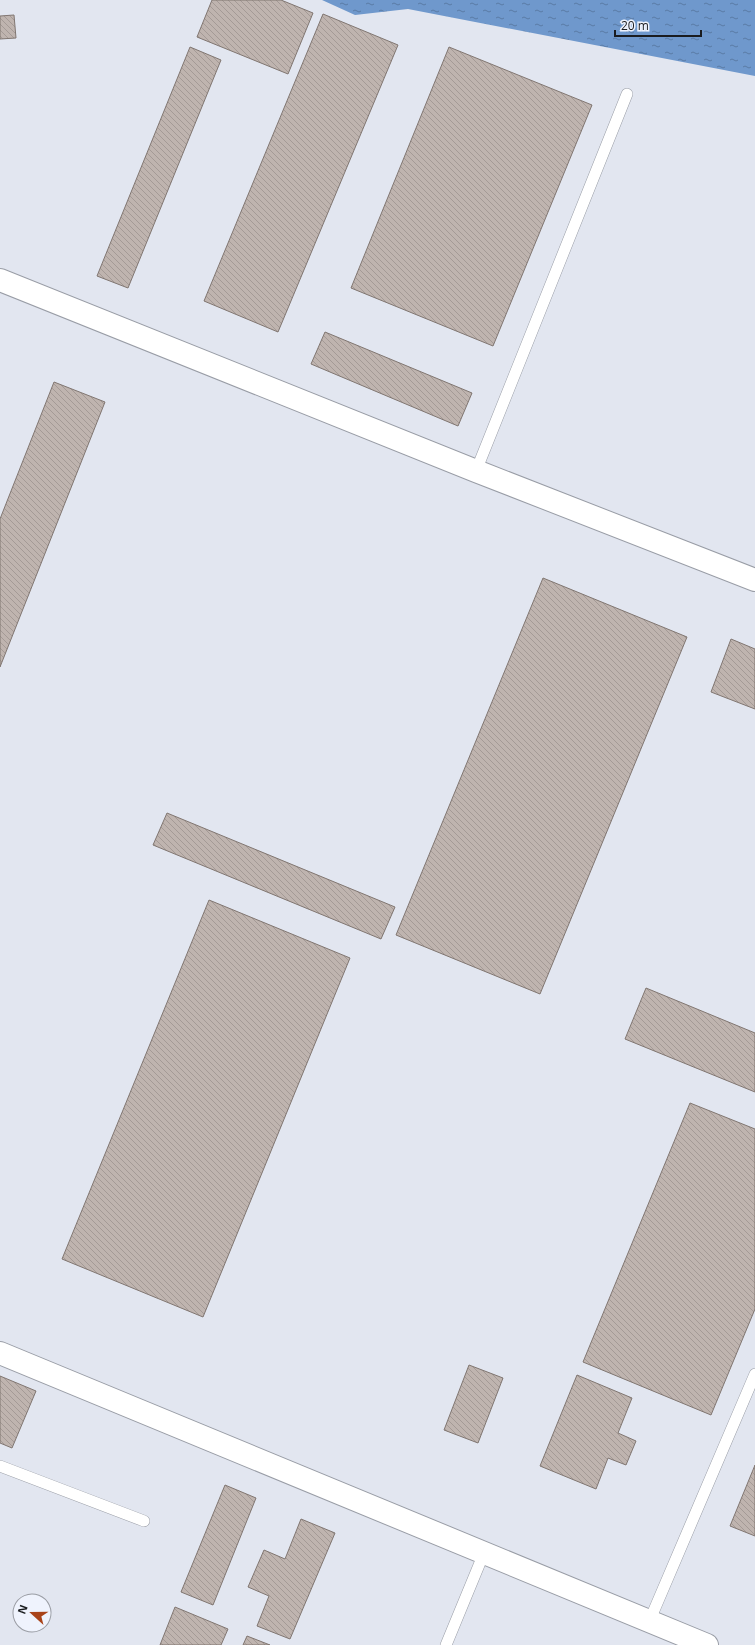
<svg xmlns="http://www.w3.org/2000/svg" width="755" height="1645" font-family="'Open Sans',sans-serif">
  <defs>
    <pattern id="water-ripples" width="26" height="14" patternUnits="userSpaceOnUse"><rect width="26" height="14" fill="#6f98cc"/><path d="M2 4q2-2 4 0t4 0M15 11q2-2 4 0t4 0" fill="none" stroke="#5a7ba5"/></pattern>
    <pattern id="building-back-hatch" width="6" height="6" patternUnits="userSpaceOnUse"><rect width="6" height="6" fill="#bfb4af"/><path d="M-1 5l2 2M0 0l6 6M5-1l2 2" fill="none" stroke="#a49a96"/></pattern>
  </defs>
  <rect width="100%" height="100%" fill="#e2e6f0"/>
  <path fill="url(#water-ripples)" d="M322 0H755V76L408 9 355 15Z"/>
  <g fill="url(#building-back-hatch)" stroke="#807671">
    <path d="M212 0H281L313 13 288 74 197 37Z"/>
    <path d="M323 14 398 45 278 332 204 301Z"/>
    <path d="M14 15 16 38 0 39V16Z"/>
    <path d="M190 47 221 60 128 288 97 276Z"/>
    <path d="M449 47 592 105 493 346 351 288Z"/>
    <path d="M325 332 472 393 458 426 311 364Z"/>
    <path d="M54 382 105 402 0 667V519Z"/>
    <path d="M543 578 687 637 540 994 396 935Z"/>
    <path d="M731 639 755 649V709L711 692Z"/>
    <path d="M167 813 395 907 381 939 153 845Z"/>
    <path d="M209 900 350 958 203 1317 62 1259Z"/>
    <path d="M646 988 755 1033V1092L625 1039Z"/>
    <path d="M690 1103 755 1129V1309L711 1415 583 1362Z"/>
    <path d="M469 1365 503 1378 478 1443 444 1430Z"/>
    <path d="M577 1375 632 1398 618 1433 636 1441 626 1465 608 1458 596 1489 540 1466Z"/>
    <path d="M0 1376 36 1391 12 1448 0 1443Z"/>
    <path d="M755 1465V1536L730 1526Z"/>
    <path d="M225 1485 256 1498 213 1605 181 1592Z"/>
    <path d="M301 1519 335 1533 290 1639 257 1626 269 1596 248 1587 264 1550 285 1559Z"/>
    <path d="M175 1607 228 1629 221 1645H160Z"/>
    <path d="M247 1636 270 1645H243Z"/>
  </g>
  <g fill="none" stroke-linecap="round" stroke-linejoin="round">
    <defs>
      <g id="lane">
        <path d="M476 471 627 94"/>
        <path d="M0 1466 144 1521"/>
        <path d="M649 1622 755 1374"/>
        <path d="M446 1645 484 1553"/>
      </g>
      <g id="street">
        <path d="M0 280 476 471 755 580"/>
        <path d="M0 1353 707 1645"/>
      </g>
    </defs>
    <use href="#lane" stroke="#999da6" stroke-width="12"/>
    <use href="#street" stroke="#999da6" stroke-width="24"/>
    <use href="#lane" stroke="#fff" stroke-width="11"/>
    <use href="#street" stroke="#fff" stroke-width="22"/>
  </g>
  <g transform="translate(32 1613) rotate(291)"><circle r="19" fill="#eff3fd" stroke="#9a9da4"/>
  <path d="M0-3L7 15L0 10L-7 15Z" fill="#a94319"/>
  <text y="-6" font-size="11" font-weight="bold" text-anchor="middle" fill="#1a1c1f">N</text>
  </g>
  <path d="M615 30v6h86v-6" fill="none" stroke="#1a1c1f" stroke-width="2"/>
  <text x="621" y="30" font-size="12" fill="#1a1c1f" stroke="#eff3fd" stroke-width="3" paint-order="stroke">20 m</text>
</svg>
